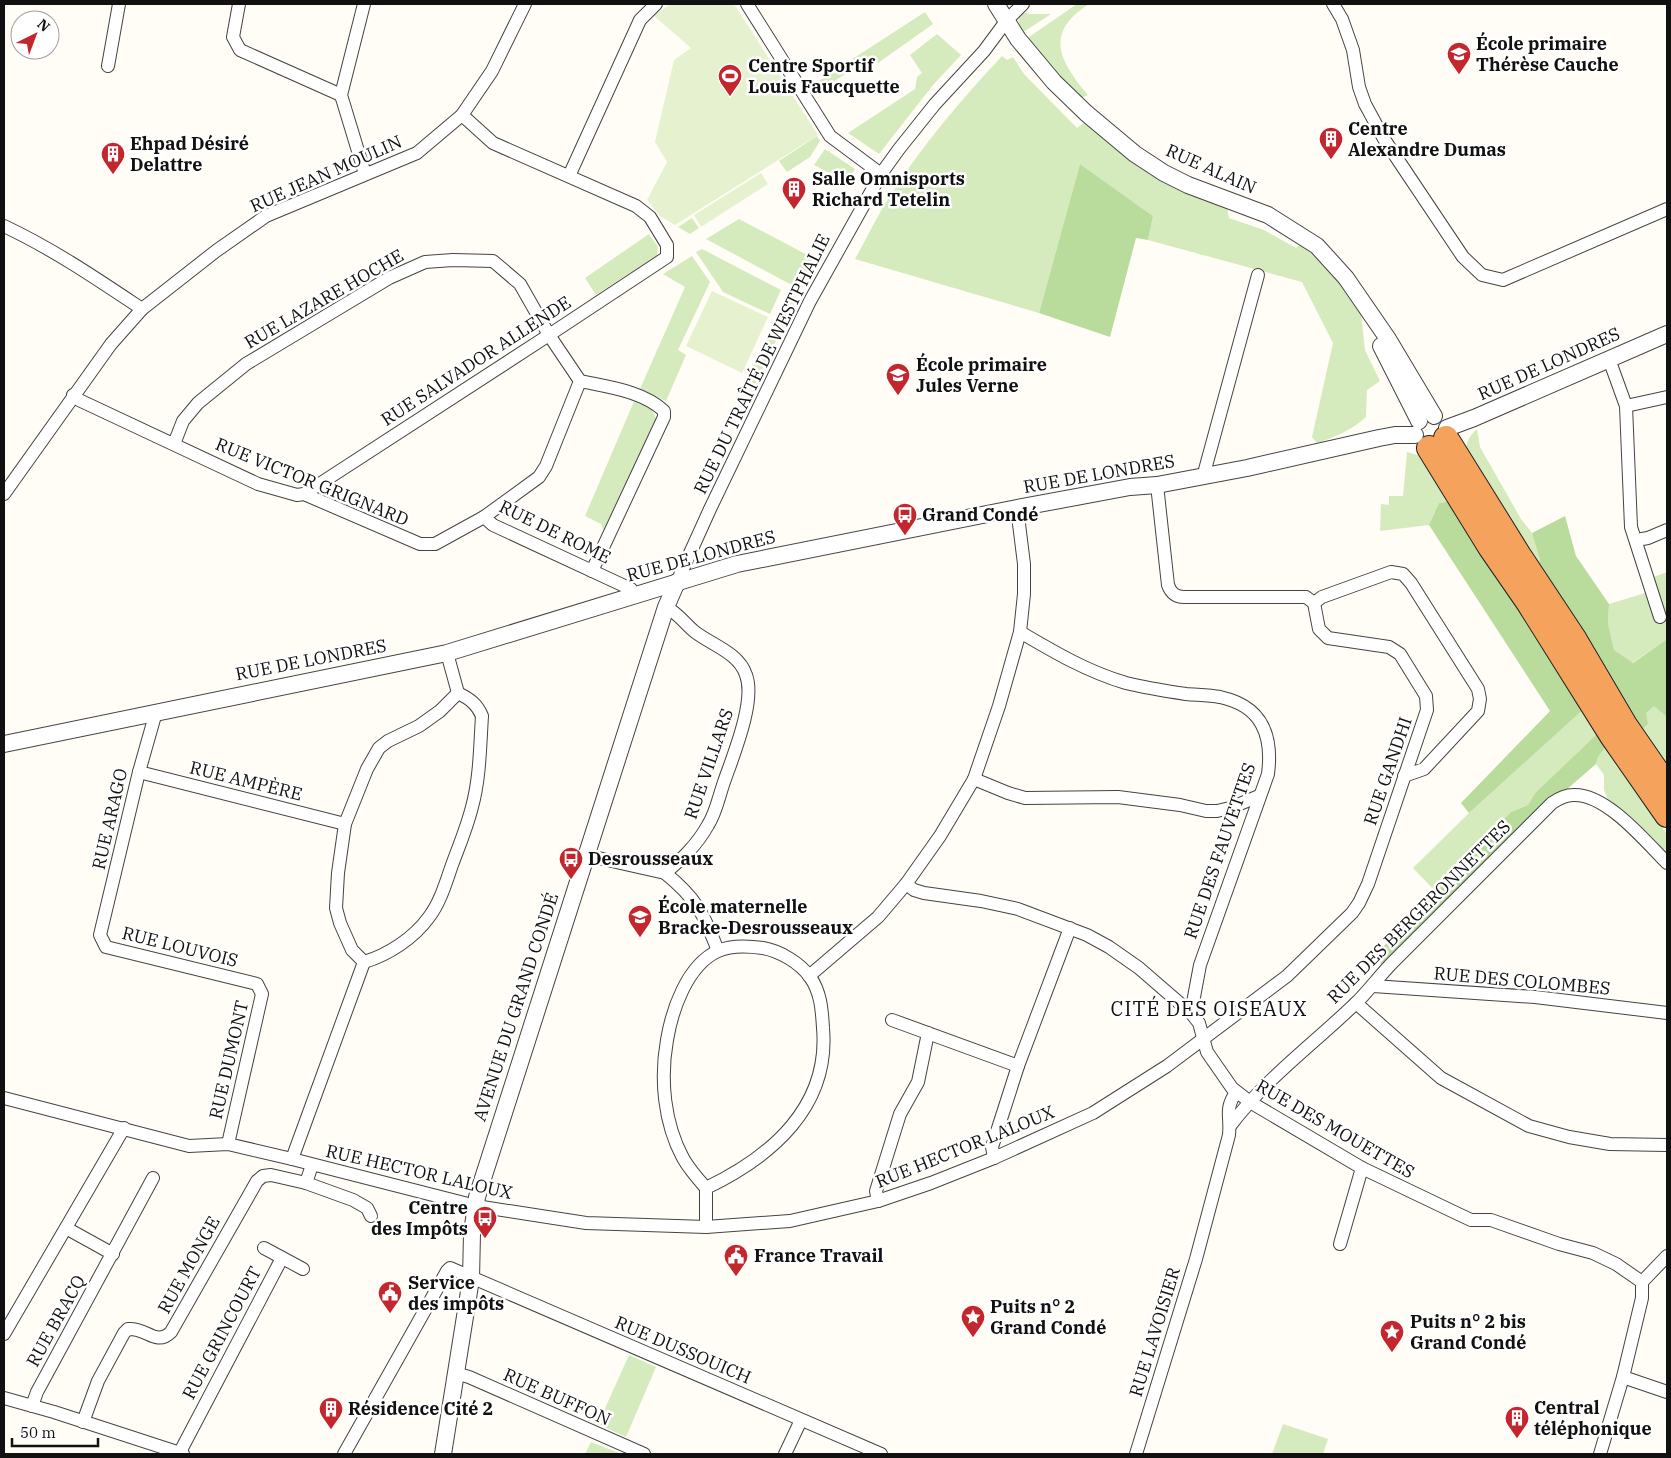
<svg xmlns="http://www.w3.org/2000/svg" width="1671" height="1458" font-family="'IBM Plex Serif',serif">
  <rect width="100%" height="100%" fill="#fffdf5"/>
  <g fill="#d5ebbd">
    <path d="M1077 4H1089C1044 33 1059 60 1088 95L1081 98 1076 96 1026 39Z"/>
    <path d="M925 12 933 24 878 63 868 59 821 90 817 82Z"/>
    <path d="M1022 12 1030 14H1051L1022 33C1018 24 1017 20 1022 12Z"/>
    <path d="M937 34 961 55 933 85 879 154 848 133 915 89 917 77 922 73 910 55Z"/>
    <path d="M1002 56 1007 60 1013 57 1024 74 1077 128 1085 122C1114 149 1147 175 1183 191 1197 198 1213 202 1227 207L1229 218 1264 230 1296 248 1301 243 1331 271 1361 313 1365 350 1380 381 1367 390 1366 417C1352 430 1335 437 1317 443L1312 437 1333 343 1302 282 1148 240 1153 216 1080 164 1039 313 855 259C867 238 877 216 890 196 922 145 962 99 1002 56Z"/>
    <path d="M817 136 820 141 810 157 787 172 779 161Z"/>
    <path d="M825 149 855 169 847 182 814 165Z"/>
    <path d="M692 218 699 228 690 234 678 227Z"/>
    <path d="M739 219 817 260 801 290 706 239Z"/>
    <path d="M649 234 658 247 657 255 596 295 585 278Z"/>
    <path d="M702 249 781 290 770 314 723 292 696 252Z"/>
    <path d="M692 256 710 282 678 350 686 355 666 401 640 389 685 287 663 274Z"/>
    <path d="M788 294 797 298 752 390 744 385Z"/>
    <path d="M635 399 651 407 656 419 608 528 603 529 601 524 585 516Z"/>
    <path d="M1477 429 1480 447 1521 519 1532 533 1540 560 1535 568 1466 454C1466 443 1468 437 1477 429Z"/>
    <path d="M1407 452 1418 455 1423 460 1451 501 1439 503 1429 525 1380 531 1381 504 1389 505V496H1403Z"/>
    <path d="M1667 572V639L1632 663 1614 650 1608 623 1609 604 1655 590 1651 578Z"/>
    <path d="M1654 705 1667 717V766L1641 730 1646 713Z"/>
    <path d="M1585 708 1599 732 1535 793 1528 805 1511 812 1466 856 1463 866 1437 893 1413 868 1469 813Z"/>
    <path d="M1608 744 1624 769 1625 777 1667 834V858L1609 802 1604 790V775L1596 764 1598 757Z"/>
    <path d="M629 1355 656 1367 626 1437 598 1424Z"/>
    <path d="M1283 1424 1328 1439 1323 1454H1272Z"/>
    <path d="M591 1442 619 1453V1454H585Z"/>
  </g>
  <g fill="#b9dc9c">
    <path d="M1080 164 1153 216 1148 240 1136 238 1110 337 1039 313Z"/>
    <path d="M1451 501 1585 708 1469 813 1461 803 1550 711 1429 525 1439 503Z"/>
    <path d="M1565 516 1576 556 1609 604 1608 623 1614 650 1633 663 1667 639V717L1654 706 1646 713 1648 724 1641 730 1535 568 1540 560 1532 533Z"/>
    <path d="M1599 732 1608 744 1598 757 1596 764 1566 790 1382 965 1374 956 1463 866 1466 856 1511 812 1528 805 1535 793Z"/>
  </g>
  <g fill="#e6f2cf">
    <path d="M671 4H734L818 135 675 225 660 216 647 200 667 162 655 142 674 60 691 48 653 15Z"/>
    <path d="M761 173 768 184 701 227 694 215Z"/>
    <path d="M712 291 768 317 742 373 686 346Z"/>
  </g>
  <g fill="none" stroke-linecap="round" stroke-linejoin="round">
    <defs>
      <g id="minor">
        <path d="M239 4 233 37 240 50 341 95"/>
        <path d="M364 4 341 95 365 174"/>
        <path d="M747 4 830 136 881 174"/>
        <path d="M1333 4 1342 19 1353 50 1359 87 1365 104 1384 139 1463 257 1482 275 1503 280 1667 209"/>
        <path d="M108 66 119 4"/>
        <path d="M569 176 640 20 656 4"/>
        <path d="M4 226C53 249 97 279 142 309"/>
        <path d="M1609 359 1626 406 1631 527 1660 617"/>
        <path d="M580 381C608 387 643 391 664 411V417L592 571"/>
        <path d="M73 395 79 400 258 484 297 495 304 494 420 544H435L484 517 539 477 546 466 580 381 549 335 520 284 493 261 453 260 425 262 389 278 246 364 198 403 183 421 174 444"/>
        <path d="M1626 406 1667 397"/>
        <path d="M1203 477 1258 275"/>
        <path d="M4 494 111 344 142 309 216 251 266 216 417 153 462 115 492 71 525 4"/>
        <path d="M304 494 549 335 667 257V245L650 217 636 206 493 143 462 115"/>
        <path d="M484 517 493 525 631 589 634 595"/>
        <path d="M1636 540 1648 538 1667 530"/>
        <path d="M677 582 710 509 810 301 881 174 899 149 935 104 984 51 1007 20 1023 4"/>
        <path d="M1314 603 1322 597 1391 572 1403 574 1411 583 1478 689 1480 699 1478 711 1424 769 1404 776"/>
        <path d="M1020 632C1054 652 1088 672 1126 683 1146 688 1166 691 1186 694 1197 695 1209 695 1220 697 1262 706 1273 735 1268 774L1200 965 1191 1013"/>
        <path d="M447 653 458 693"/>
        <path d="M156 712 139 772 100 935 106 947 257 984 262 994 228 1144"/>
        <path d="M139 772 345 824"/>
        <path d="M974 779 1008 793 1025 798 1118 797 1180 805 1206 811H1217L1230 808 1259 796"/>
        <path d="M585 855 665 873C682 859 697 845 708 825 716 813 719 796 724 782 733 756 756 701 746 675 739 653 712 645 695 632 685 624 678 613 666 607"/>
        <path d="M665 873C696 898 704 914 718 951"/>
        <path d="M906 884 914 890 924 893 981 901 1018 909 1087 935 1109 947 1139 968 1191 1013 1199 1023 1207 1052 1232 1088 1250 1102 1362 1168 1454 1212 1471 1220H1491L1559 1244 1593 1253 1616 1264 1642 1282"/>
        <path d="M364 962C388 955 414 938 429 917 440 903 446 882 452 865 459 846 467 827 472 807 480 778 480 746 482 716 477 704 470 699 458 693"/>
        <path d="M809 976 878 917 906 884 940 836 974 779 999 706 1020 632 1024 594V564L1017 508"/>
        <path d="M1373 986 1535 997 1667 1013"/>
        <path d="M1356 1003 1441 1078 1529 1126 1569 1137 1610 1144 1667 1145"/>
        <path d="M892 1020 1018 1066"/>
        <path d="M4 1098 189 1146 228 1144 292 1159 476 1206 586 1223 706 1227 790 1221 878 1201 931 1183 994 1158 1093 1113 1167 1066 1287 976 1352 913 1359 903 1368 884 1427 710 1426 696 1400 654 1389 647 1328 638 1319 629 1314 603 1306 597H1184C1175 597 1171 593 1168 585L1157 485"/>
        <path d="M1230 1126C1266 1078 1315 1043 1358 1001 1370 989 1381 974 1393 962 1446 909 1499 856 1552 803 1558 799 1565 795 1573 795 1606 793 1646 842 1667 863"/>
        <path d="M994 1158 992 1147 1018 1066 1070 928"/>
        <path d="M292 1159 364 962 352 950 340 923 336 908 338 873 345 824 367 769 379 748 388 741 419 726 440 711 458 693"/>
        <path d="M312 1165 306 1183 353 1200 367 1208 371 1216"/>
        <path d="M878 1201 876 1191 900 1114 918 1082 928 1033"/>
        <path d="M706 1227V1188C771 1157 830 1107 823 1028 822 1011 821 992 810 977 800 963 780 951 763 948 749 946 731 945 718 951 687 965 672 1010 667 1040 660 1079 664 1123 683 1158 689 1169 698 1179 706 1188"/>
        <path d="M66 1228 113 1254"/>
        <path d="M1340 1244 1362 1168"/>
        <path d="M264 1248 303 1269"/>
        <path d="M4 1334 124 1128"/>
        <path d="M455 1373 469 1377 644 1454"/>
        <path d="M1623 1377 1667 1392"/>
        <path d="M4 1398 54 1412 183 1454"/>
        <path d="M32 1406 37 1392 153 1178"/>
        <path d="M83 1422 98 1381 124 1333 128 1329C146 1327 156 1347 171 1332L257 1181 263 1176 271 1175 306 1183"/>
        <path d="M180 1452 282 1258"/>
        <path d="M344 1454 447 1271 450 1268 881 1454"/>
        <path d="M785 1454 801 1420"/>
        <path d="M1136 1454 1196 1259 1229 1135C1231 1115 1224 1111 1236 1092"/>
        <path d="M1600 1454 1623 1377 1642 1298V1282L1667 1256"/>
      </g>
      <g id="tertiary">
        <path d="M996 4 1018 39 1054 82 1086 113 1135 154 1164 173 1188 185 1268 215 1317 246 1346 278 1388 339 1434 416"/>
        <path d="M1381 346 1419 421"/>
        <path d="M1447 428 1474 418 1667 334"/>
        <path d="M4 744 447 653 737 564 1017 508 1130 487 1157 485 1247 468 1379 438 1395 435H1415"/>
        <path d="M443 1454 471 1279 472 1233 477 1197 666 607 677 582"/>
      </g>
      <g id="motorway">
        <path d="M1446 438 1520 557 1575 640 1625 725 1667 786"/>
        <path d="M1429 448 1490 547 1528 602 1612 736 1667 815"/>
      </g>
    </defs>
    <use href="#minor" stroke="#444" stroke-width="14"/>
    <use href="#tertiary" stroke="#444" stroke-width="18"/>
    <use href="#motorway" stroke="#222" stroke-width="26"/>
    <use href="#minor" stroke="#fff" stroke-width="12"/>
    <use href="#tertiary" stroke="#fff" stroke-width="16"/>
    <use href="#motorway" stroke="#f5a25d" stroke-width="24"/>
  </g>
  <defs>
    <symbol id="school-pin" viewBox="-11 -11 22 30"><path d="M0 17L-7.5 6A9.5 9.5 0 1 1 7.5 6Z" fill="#c4262e" stroke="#fff"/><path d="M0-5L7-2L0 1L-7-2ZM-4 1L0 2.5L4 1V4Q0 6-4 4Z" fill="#fff"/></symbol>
    <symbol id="stadium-pin" viewBox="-11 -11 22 30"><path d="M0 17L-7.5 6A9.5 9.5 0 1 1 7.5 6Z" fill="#c4262e" stroke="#fff"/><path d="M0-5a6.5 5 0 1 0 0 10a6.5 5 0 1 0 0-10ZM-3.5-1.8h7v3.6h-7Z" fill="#fff"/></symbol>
    <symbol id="building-pin" viewBox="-11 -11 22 30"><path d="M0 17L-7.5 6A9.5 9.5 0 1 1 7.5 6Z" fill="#c4262e" stroke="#fff"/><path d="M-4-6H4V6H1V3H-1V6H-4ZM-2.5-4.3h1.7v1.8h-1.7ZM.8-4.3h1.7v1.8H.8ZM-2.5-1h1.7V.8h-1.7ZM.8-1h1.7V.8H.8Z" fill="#fff"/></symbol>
    <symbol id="bus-pin" viewBox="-11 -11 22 30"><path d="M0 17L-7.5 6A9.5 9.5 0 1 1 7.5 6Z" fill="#c4262e" stroke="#fff"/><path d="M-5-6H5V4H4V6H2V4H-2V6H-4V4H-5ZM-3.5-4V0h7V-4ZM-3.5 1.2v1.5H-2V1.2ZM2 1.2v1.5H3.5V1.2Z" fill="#fff"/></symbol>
    <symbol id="civic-pin" viewBox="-11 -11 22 30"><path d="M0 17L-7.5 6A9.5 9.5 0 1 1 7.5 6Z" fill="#c4262e" stroke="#fff"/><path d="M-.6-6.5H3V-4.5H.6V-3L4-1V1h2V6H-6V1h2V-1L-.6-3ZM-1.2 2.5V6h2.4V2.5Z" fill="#fff"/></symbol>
    <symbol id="sight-pin" viewBox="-11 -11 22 30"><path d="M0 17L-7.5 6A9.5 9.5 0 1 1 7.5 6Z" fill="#c4262e" stroke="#fff"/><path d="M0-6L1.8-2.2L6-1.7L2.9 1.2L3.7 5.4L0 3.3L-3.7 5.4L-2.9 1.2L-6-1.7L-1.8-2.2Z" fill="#fff"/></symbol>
  </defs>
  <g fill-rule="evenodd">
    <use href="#school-pin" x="1445" y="40" width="28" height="38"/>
    <use href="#stadium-pin" x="716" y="62" width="28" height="38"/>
    <use href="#building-pin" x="1317" y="125" width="28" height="38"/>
    <use href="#building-pin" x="99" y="140" width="28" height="38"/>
    <use href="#building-pin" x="780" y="175" width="28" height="38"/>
    <use href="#school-pin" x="884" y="361" width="28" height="38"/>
    <use href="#bus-pin" x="891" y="501" width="28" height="38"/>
    <use href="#bus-pin" x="557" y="845" width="28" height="38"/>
    <use href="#school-pin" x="626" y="903" width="28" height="38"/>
    <use href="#bus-pin" x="471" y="1204" width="28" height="38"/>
    <use href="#civic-pin" x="722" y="1242" width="28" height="38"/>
    <use href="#civic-pin" x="376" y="1279" width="28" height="38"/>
    <use href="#sight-pin" x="959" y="1303" width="28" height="38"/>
    <use href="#sight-pin" x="1378" y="1318" width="28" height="38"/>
    <use href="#building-pin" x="317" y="1395" width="28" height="38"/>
    <use href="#building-pin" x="1503" y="1404" width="28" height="38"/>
  </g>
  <g text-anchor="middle" stroke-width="5" stroke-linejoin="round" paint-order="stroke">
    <g font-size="18" font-weight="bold" fill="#111" stroke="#fff" text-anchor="start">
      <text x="1476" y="50">École primaire<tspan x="1476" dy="21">Thérèse Cauche</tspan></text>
      <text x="748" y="72">Centre Sportif<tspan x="748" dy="21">Louis Faucquette</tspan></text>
      <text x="1348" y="135">Centre<tspan x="1348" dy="21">Alexandre Dumas</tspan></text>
      <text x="130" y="150">Ehpad Désiré<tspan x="130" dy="21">Delattre</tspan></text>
      <text x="812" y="185">Salle Omnisports<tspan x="812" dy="21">Richard Tetelin</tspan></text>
      <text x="916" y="371">École primaire<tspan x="916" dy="21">Jules Verne</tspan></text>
      <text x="922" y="521">Grand Condé</text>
      <text x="588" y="865">Desrousseaux</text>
      <text x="658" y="913">École maternelle<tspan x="658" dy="21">Bracke-Desrousseaux</tspan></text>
      <text x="468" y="1214" text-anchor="end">Centre<tspan x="468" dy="21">des Impôts</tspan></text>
      <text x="754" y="1262">France Travail</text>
      <text x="408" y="1289">Service<tspan x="408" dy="21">des impôts</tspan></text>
      <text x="990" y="1313">Puits n° 2<tspan x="990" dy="21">Grand Condé</tspan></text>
      <text x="1410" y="1328">Puits n° 2 bis<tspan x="1410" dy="21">Grand Condé</tspan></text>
      <text x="1534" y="1414">Central<tspan x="1534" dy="21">téléphonique</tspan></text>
      <text x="348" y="1415">Résidence Cité 2</text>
    </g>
    <g font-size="18" fill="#111" stroke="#fff">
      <text transform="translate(1211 169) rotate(24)" y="6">RUE ALAIN</text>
      <text transform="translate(326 174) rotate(-24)" y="6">RUE JEAN MOULIN</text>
      <text transform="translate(324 299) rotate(-30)" y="6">RUE LAZARE HOCHE</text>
      <text transform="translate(476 361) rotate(-33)" y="6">RUE SALVADOR ALLENDE</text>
      <text transform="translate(762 364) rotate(-64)" y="6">RUE DU TRAÎTÉ DE WESTPHALIE</text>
      <text transform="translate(1549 364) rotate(-24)" y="6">RUE DE LONDRES</text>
      <text transform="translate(1099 474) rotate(-10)" y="6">RUE DE LONDRES</text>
      <text transform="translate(312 482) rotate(22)" y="6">RUE VICTOR GRIGNARD</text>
      <text transform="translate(555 532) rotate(26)" y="6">RUE DE ROME</text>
      <text transform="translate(701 556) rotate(-15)" y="6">RUE DE LONDRES</text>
      <text transform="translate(311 660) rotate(-11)" y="6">RUE DE LONDRES</text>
      <text transform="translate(709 764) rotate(-71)" y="6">RUE VILLARS</text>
      <text transform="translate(1388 771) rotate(-71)" y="6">RUE GANDHI</text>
      <text transform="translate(246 781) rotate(14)" y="6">RUE AMPÈRE</text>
      <text transform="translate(110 819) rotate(-77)" y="6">RUE ARAGO</text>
      <text transform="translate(1220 851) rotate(-71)" y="6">RUE DES FAUVETTES</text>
      <text transform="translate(1419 912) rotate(-45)" y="6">RUE DES BERGERONNETTES</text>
      <text transform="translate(180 947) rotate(14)" y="6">RUE LOUVOIS</text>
      <text transform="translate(1522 981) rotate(5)" y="6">RUE DES COLOMBES</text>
      <text transform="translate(516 1007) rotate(-72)" y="6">AVENUE DU GRAND CONDÉ</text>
      <text transform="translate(229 1060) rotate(-77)" y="6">RUE DUMONT</text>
      <text transform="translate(1335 1129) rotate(30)" y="6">RUE DES MOUETTES</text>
      <text transform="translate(965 1147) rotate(-22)" y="6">RUE HECTOR LALOUX</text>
      <text transform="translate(419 1172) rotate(13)" y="6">RUE HECTOR LALOUX</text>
      <text transform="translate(189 1265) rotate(-61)" y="6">RUE MONGE</text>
      <text transform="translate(56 1321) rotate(-61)" y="6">RUE BRACQ</text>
      <text transform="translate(1155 1332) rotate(-73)" y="6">RUE LAVOISIER</text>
      <text transform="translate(222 1333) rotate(-62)" y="6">RUE GRINCOURT</text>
      <text transform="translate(683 1350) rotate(23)" y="6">RUE DUSSOUICH</text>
      <text transform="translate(557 1397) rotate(24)" y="6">RUE BUFFON</text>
    </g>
    <g font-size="20" letter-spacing="1" fill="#111" stroke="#fff">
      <text x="1209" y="1016">CITÉ DES OISEAUX</text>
    </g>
  </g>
  <rect width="1671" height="1458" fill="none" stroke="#111111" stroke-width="10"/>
  <g transform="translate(35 35) rotate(42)"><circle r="24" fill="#ffffff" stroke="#a0a0a0"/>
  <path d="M0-4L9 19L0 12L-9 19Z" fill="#c4262e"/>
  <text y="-8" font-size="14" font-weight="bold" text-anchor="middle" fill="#111111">N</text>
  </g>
  <path d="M12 1438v8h86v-8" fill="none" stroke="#111111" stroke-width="2.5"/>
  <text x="20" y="1438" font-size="15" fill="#111111" stroke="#ffffff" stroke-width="4" paint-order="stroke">50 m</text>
</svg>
